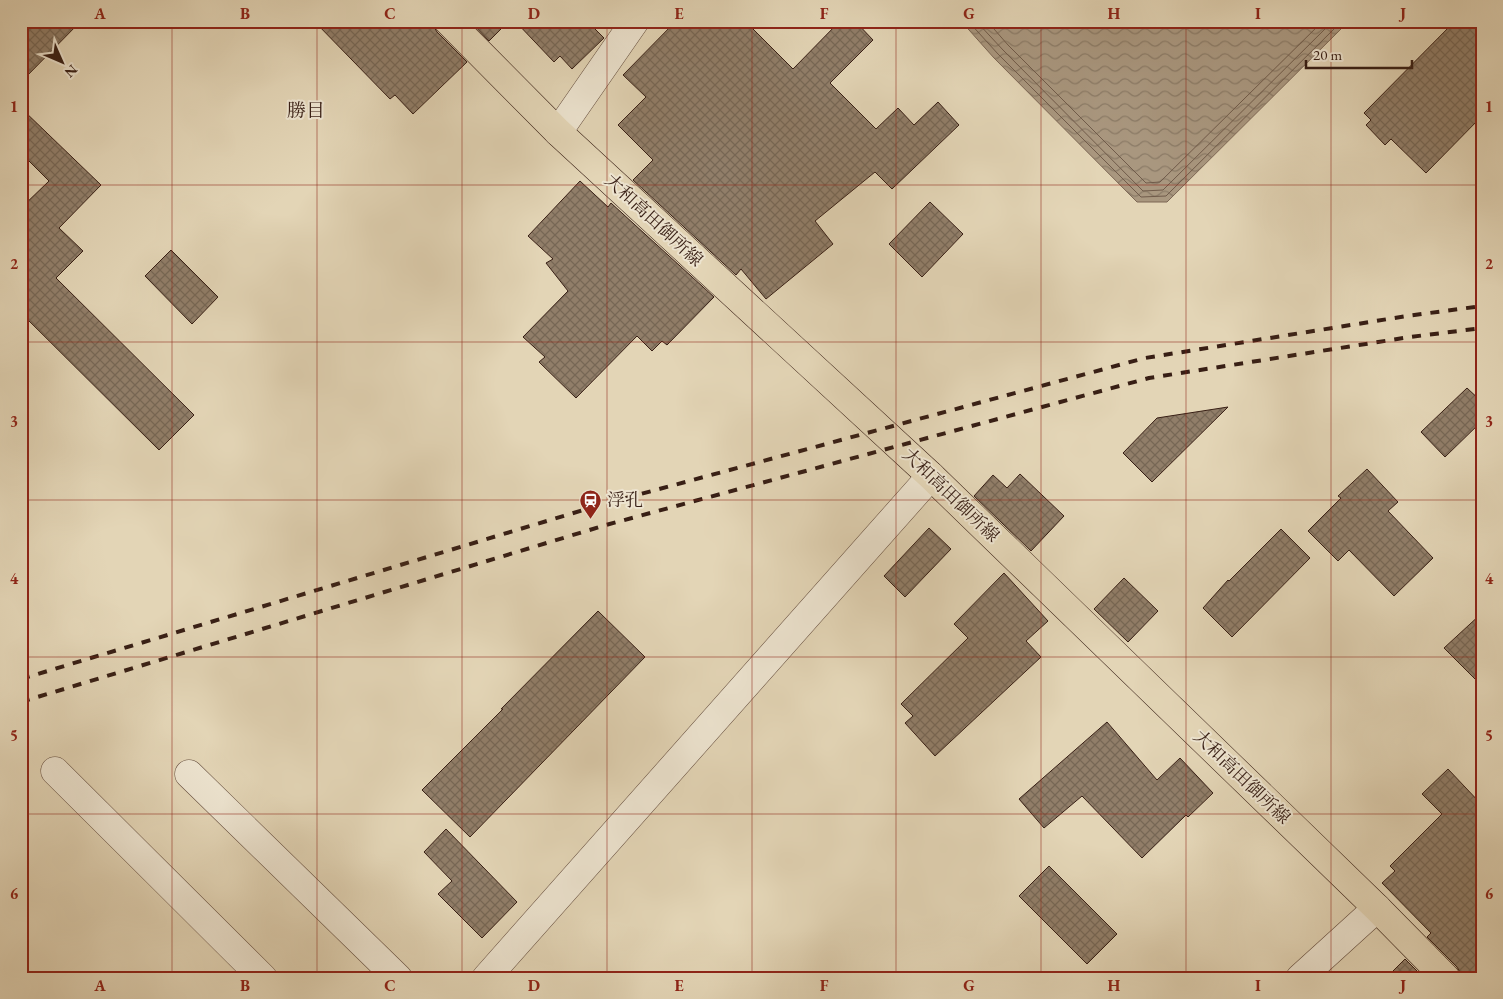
<svg xmlns="http://www.w3.org/2000/svg" width="1503" height="999" font-family="'EB Garamond','Noto Serif JP',serif">
  <defs>
    <pattern id="water-waves" width="16" height="10" patternUnits="userSpaceOnUse" patternTransform="scale(1.25)"><rect width="16" height="10" fill="#a9977f"/><path d="M0 5q4-4 8 0t8 0" fill="none" stroke="#8b7b67"/></pattern>
    <pattern id="building-cross-hatch" width="8" height="8" patternUnits="userSpaceOnUse" patternTransform="scale(1.25)"><rect width="8" height="8" fill="#917e69"/><path d="M0 0l8 8M0 8l8-8" fill="none" stroke="#776755"/></pattern>
  </defs>
  <rect width="100%" height="100%" fill="#e3d5b6"/>
  <filter id="stains"><feTurbulence type="fractalNoise" baseFrequency=".004" numOctaves="4"/><feColorMatrix values="0 0 0 0 .2 0 0 0 0 .09 0 0 0 0 .02 0 0 0 .5 -.17"/></filter>
  <radialGradient id="worn" r=".72"><stop offset=".6" stop-color="#630" stop-opacity="0"/><stop offset="1" stop-color="#630" stop-opacity=".3"/></radialGradient>
  <path fill="url(#water-waves)" stroke="#7c6755" d="M961 21H1349L1167 202H1137L994 58Z"/>
  <g fill="none" stroke-linecap="round" stroke-linejoin="round">
    <g stroke="#705b4a" stroke-width="1">
      <path d="M968 21 998 54 1141 197 1166 196 1342 21"/>
      <path d="M976 21 1003 50 1143 191 1163 190 1333 21"/>
      <path d="M987 21 1008 45 1146 183 1160 182 1323 21"/>
    </g>
  </g>
  <g fill="url(#building-cross-hatch)" stroke="#381f15">
    <path d="M21 21H81L21 82Z"/>
    <path d="M314 21H433V25L437 32 467 62 413 114 395 95 390 99Z"/>
    <path d="M470 21H509L489 41Z"/>
    <path d="M515 21H587L604 38 572 69 560 56 554 62Z"/>
    <path d="M676 21H745L793 69 840 21H855L873 40 830 83 876 129 898 108 914 125 938 102 959 125 892 189 875 172 815 221 833 244 766 299 741 269 736 275 633 180 653 160 618 125 646 97 623 75Z"/>
    <path d="M1455 21H1482V116L1426 173 1391 139 1385 145 1366 125 1371 120 1364 113Z"/>
    <path d="M21 108 101 185 59 228 83 251 56 278 194 415 159 450 21 313V208L49 181 21 153Z"/>
    <path d="M580 181 608 207 611 203 714 297 667 345 662 341 652 351 637 336 576 398 539 362 545 357 523 337 568 291 546 263 553 259 528 236Z"/>
    <path d="M930 202 963 234 922 277 889 244Z"/>
    <path d="M171 250 218 297 192 324 145 276Z"/>
    <path d="M1467 388 1482 402V421L1445 457 1421 432Z"/>
    <path d="M1228 407 1152 482 1123 453 1157 418Z"/>
    <path d="M1367 469 1398 502 1388 511 1433 558 1394 596 1349 550 1338 561 1308 531 1341 498 1338 496Z"/>
    <path d="M1020 474 1064 516 1031 551 974 496 993 475 1007 488Z"/>
    <path d="M929 528 951 549 905 597 884 576Z"/>
    <path d="M1281 529 1310 558 1232 637 1203 608 1228 580 1229 581Z"/>
    <path d="M1004 573 1048 621 1026 641 1041 657 935 756 905 723 913 716 901 704 968 638 954 624Z"/>
    <path d="M1124 578 1158 611 1128 642 1094 609Z"/>
    <path d="M598 611 645 657 470 837 422 790 503 709H501Z"/>
    <path d="M1482 613V686L1444 648Z"/>
    <path d="M1107 722 1157 780 1180 758 1213 793 1188 817 1186 815 1142 858 1082 796 1044 828 1019 799Z"/>
    <path d="M1448 769 1482 805V978H1461V974L1457 967 1427 937 1431 933 1382 883 1395 871 1390 866 1442 814 1422 794Z"/>
    <path d="M446 829 517 902 482 938 438 894 452 881 424 852Z"/>
    <path d="M1049 866 1117 934 1087 964 1019 896Z"/>
    <path d="M1405 959 1424 978H1386Z"/>
  </g>
  <g fill="none" stroke-linecap="round" stroke-linejoin="round">
    <defs>
      <g id="minor">
        <path d="M558 132 635 21"/>
        <path d="M55 771 263 978"/>
        <path d="M189 774 398 978"/>
        <path d="M486 978 931 476"/>
        <path d="M1300 978 1377 908"/>
      </g>
      <path id="major" d="M448 21 558 132 931 476 1377 908 1446 978"/>
    </defs>
    <use href="#minor" stroke="#634c3d" stroke-width="29"/>
    <use href="#major" stroke="#381f15" stroke-width="29"/>
    <use href="#minor" stroke="#ede4d0" stroke-width="28"/>
    <use href="#major" stroke="#e3d5b6" stroke-width="28"/>
    <g stroke="#381f15" stroke-width="4" stroke-dasharray="9 9" stroke-linecap="butt">
      <path d="M21 679 600 505 1145 358 1407 316 1482 306"/>
      <path d="M21 702 606 525 1149 378 1410 337 1482 328"/>
    </g>
  </g>
  <path fill="none" stroke="#8f2418" stroke-width="1" stroke-opacity="0.55" d="M172 21V978M317 21V978M462 21V978M607 21V978M752 21V978M896 21V978M1041 21V978M1186 21V978M1331 21V978M21 185H1482M21 342H1482M21 500H1482M21 657H1482M21 814H1482"/>
  <defs>
    <symbol id="station-pin" viewBox="-11 -11 22 30"><path d="M0 17L-7.5 6A9.5 9.5 0 1 1 7.5 6Z" fill="#8f2418" stroke="#ede4d0"/><path d="M-3-6H3Q5-6 5-4V2Q5 4 3 4L4.5 6H3L1.5 4h-3L-3 6H-4.5L-3 4Q-5 4-5 2V-4Q-5-6-3-6ZM-3.5-4v3h7v-3ZM-3.5 1v1.5H-2V1ZM2 1v1.5H3.5V1Z" fill="#fff"/></symbol>
  </defs>
  <g fill-rule="evenodd">
    <use href="#station-pin" x="578" y="488" width="25" height="34"/>
  </g>
  <g text-anchor="middle" stroke-width="4" stroke-linejoin="round" paint-order="stroke">
    <g font-size="18" fill="#381f15" stroke="#ede4d0">
      <text transform="translate(654 220) rotate(43)" y="6">大和高田御所線</text>
      <text transform="translate(951 495) rotate(44)" y="6">大和高田御所線</text>
      <text transform="translate(1242 777) rotate(44)" y="6">大和高田御所線</text>
    </g>
    <g font-size="18" fill="#381f15" stroke="#ede4d0" text-anchor="start">
      <text x="607" y="506">浮孔</text>
    </g>
    <g font-size="19" fill="#381f15" stroke="#ede4d0">
      <text x="306" y="117">勝目</text>
    </g>
  </g>
  <rect width="1503" height="999" fill="none" stroke="#e3d5b6" stroke-width="55"/>
  <g transform="translate(62 62) rotate(135)" stroke="#ede4d0" stroke-width="4" paint-order="stroke">
  <path d="M0-4L9 19L0 12L-9 19Z" fill="#381f15"/>
  <text y="-8" font-size="14" font-weight="bold" text-anchor="middle" fill="#381f15">N</text>
  </g>
  <path d="M1306 60v8h106v-8" fill="none" stroke="#381f15" stroke-width="2.5"/>
  <text x="1313" y="60" font-size="15" fill="#381f15" stroke="#ede4d0" stroke-width="4" paint-order="stroke">20 m</text>
  <rect x="28" y="28" width="1448" height="944" fill="none" stroke="#8f2418" stroke-width="2"/>
  <g font-size="16" text-anchor="middle" font-weight="bold" fill="#8f2418">
    <text x="100" y="19">A</text>
    <text x="245" y="19">B</text>
    <text x="390" y="19">C</text>
    <text x="534" y="19">D</text>
    <text x="679" y="19">E</text>
    <text x="824" y="19">F</text>
    <text x="969" y="19">G</text>
    <text x="1114" y="19">H</text>
    <text x="1258" y="19">I</text>
    <text x="1403" y="19">J</text>
    <text x="14" y="112">1</text>
    <text x="1489" y="112">1</text>
    <text x="14" y="269">2</text>
    <text x="1489" y="269">2</text>
    <text x="14" y="427">3</text>
    <text x="1489" y="427">3</text>
    <text x="14" y="584">4</text>
    <text x="1489" y="584">4</text>
    <text x="14" y="741">5</text>
    <text x="1489" y="741">5</text>
    <text x="14" y="899">6</text>
    <text x="1489" y="899">6</text>
    <text x="100" y="991">A</text>
    <text x="245" y="991">B</text>
    <text x="390" y="991">C</text>
    <text x="534" y="991">D</text>
    <text x="679" y="991">E</text>
    <text x="824" y="991">F</text>
    <text x="969" y="991">G</text>
    <text x="1114" y="991">H</text>
    <text x="1258" y="991">I</text>
    <text x="1403" y="991">J</text>
  </g>
  <rect width="100%" height="100%" filter="url(#stains)"/>
  <rect width="100%" height="100%" fill="url(#worn)"/>
</svg>
